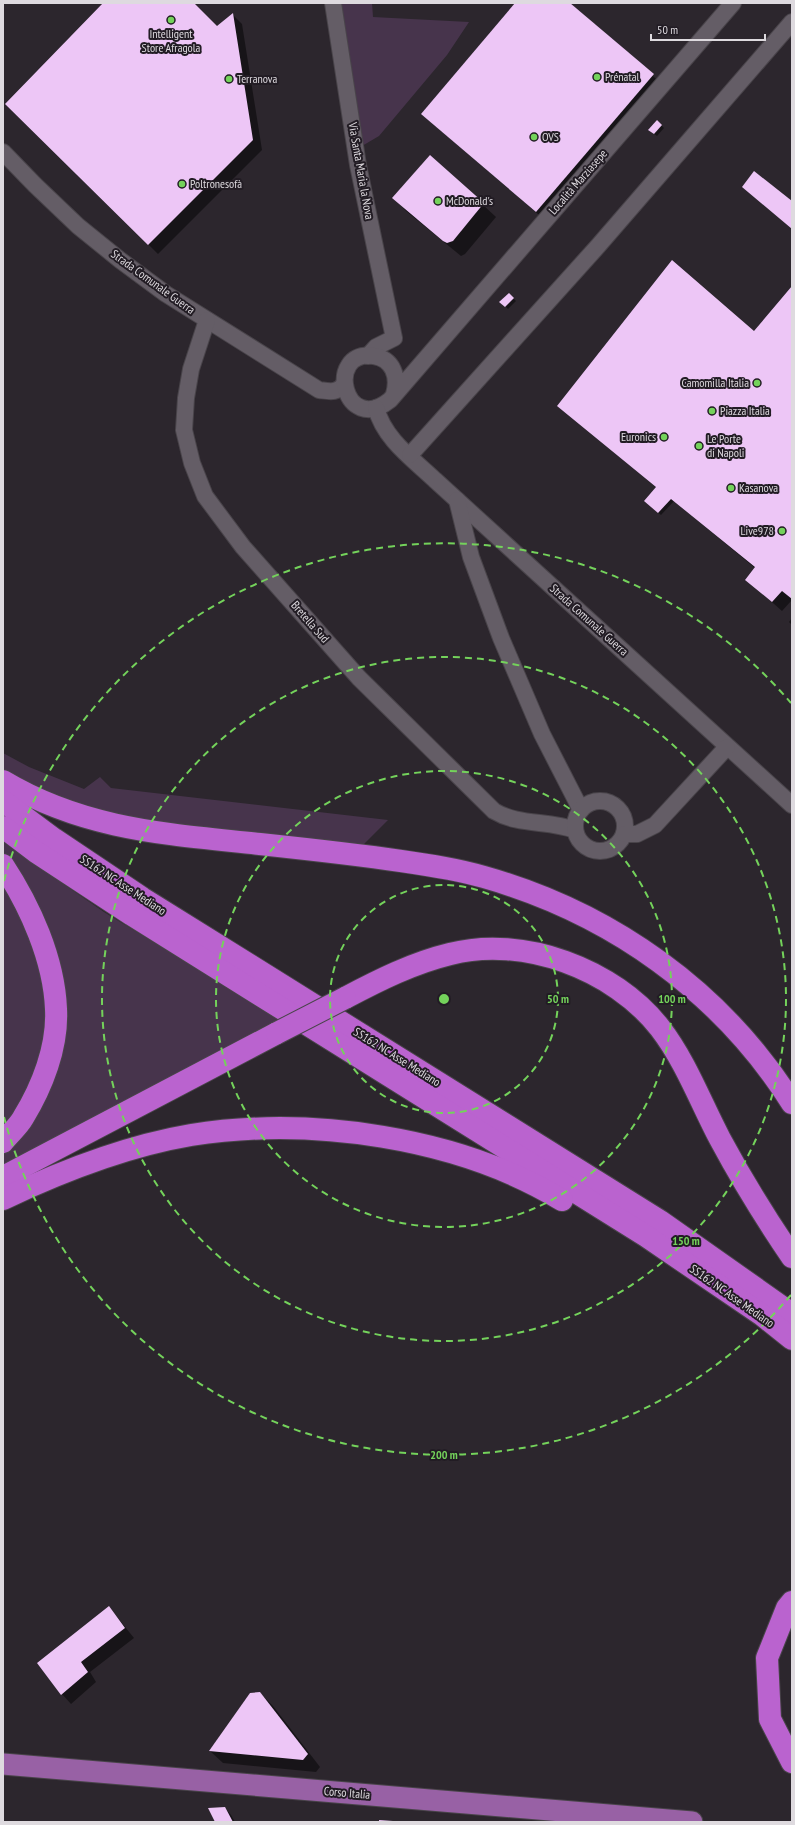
<svg xmlns="http://www.w3.org/2000/svg" width="795" height="1825" font-family="'PT Sans Narrow',sans-serif">
  <rect width="100%" height="100%" fill="#2c262d"/>
  <g fill="#47344c">
    <path d="M339 3H372L373 17 469 22 447 55 379 136 362 146Z"/>
    <path d="M3 753 29 767 84 789 100 777 111 788 388 820 360 848 228 833 68 806 3 776Z"/>
    <path d="M3 842 104 912 281 1020 3 1170V1153L63 1013 3 854Z"/>
    <path d="M3 881 30 934 49 1010 38 1069 3 1132Z"/>
  </g>
  <g fill="#0007">
    <path d="M105 3H192L217 27 233 15 242 24 262 150 158 254 7 104Z"/>
    <path d="M517 3H569L662 84 546 221 432 123Z"/>
    <path d="M661 125 664 128 657 136 653 133Z"/>
    <path d="M430 156 496 217 465 254 461 256 406 211 394 198Z"/>
    <path d="M743 187 792 202V229L753 196Z"/>
    <path d="M792 288V600L782 611 746 579 755 568 674 501 661 515 648 504 657 488 559 406 754 333Z"/>
    <path d="M509 294 516 301 508 309 501 302Z"/>
    <path d="M792 618V625L789 622Z"/>
    <path d="M109 1607 134 1638 90 1672 96 1682 71 1704 62 1694Z"/>
    <path d="M260 1693 273 1706 320 1767 316 1772 223 1763 210 1751Z"/>
    <path d="M225 1808 231 1815 235 1822H216Z"/>
  </g>
  <g fill="#edc6f6">
    <path d="M103 3H194L217 26 233 13 253 140 148 245 5 104Z"/>
    <path d="M515 3H570L654 74 536 212 421 114Z"/>
    <path d="M657 120 662 125 654 134 648 130Z"/>
    <path d="M430 155 484 203 453 241 447 243 443 241 392 198Z"/>
    <path d="M754 171 792 201V229L742 187Z"/>
    <path d="M672 260 754 331 792 286V599L782 591 772 602 745 580 755 567 671 499 658 513 644 501 656 487 557 406Z"/>
    <path d="M509 293 514 298 505 307 499 302Z"/>
    <path d="M109 1606 125 1628 81 1662 88 1672 61 1695 37 1663Z"/>
    <path d="M260 1692 308 1754 303 1760 209 1751 250 1693Z"/>
    <path d="M225 1807 233 1822H215L208 1808Z"/>
    <path d="M379 1820 393 1821V1822H379Z"/>
  </g>
  <g fill="none" stroke-linecap="round" stroke-linejoin="round">
    <defs>
      <g id="minor">
        <path d="M333 3 358 165 394 338 376 347 368 356"/>
        <path d="M3 152 35 185 78 226 120 260 166 294 319 390C328 391 338 394 344 384"/>
        <path d="M207 320 191 369 186 398 184 430 192 463 205 496 243 547 359 678 494 811C519 826 548 820 575 830"/>
        <path d="M394 394C399 377 393 359 374 356 324 349 344 437 390 400L733 3"/>
        <path d="M376 408C384 439 413 459 435 480L792 805"/>
        <path d="M410 455 598 246 792 22"/>
        <path d="M457 500 471 557 501 638 542 734 581 810"/>
        <circle cx="600" cy="826" r="25"/>
        <path d="M625 834H637L655 825 727 747"/>
      </g>
      <path id="major" d="M3 1764 692 1822"/>
      <g id="highway">
        <path d="M3 781C85 830 168 834 260 844 307 849 354 854 401 861 429 865 457 869 484 877 611 913 721 991 792 1103"/>
        <path d="M3 801 54 839 142 898 660 1221 792 1314"/>
        <path d="M3 827 36 852 132 915 646 1236 762 1315 792 1339"/>
        <path d="M3 865C30 906 54 959 56 1009 58 1047 42 1087 23 1118 18 1127 9 1134 3 1142"/>
        <path d="M345 998C379 980 413 963 450 954 523 935 614 969 660 1028 686 1062 700 1101 720 1139 742 1180 766 1219 792 1257"/>
        <path d="M3 1177 277 1033"/>
        <path d="M3 1199C62 1171 126 1146 191 1135 311 1116 458 1137 562 1200"/>
        <path d="M792 1602 787 1608 767 1658 770 1719 792 1762"/>
      </g>
    </defs>
    <use href="#minor" stroke="#49444a" stroke-width="18"/>
    <use href="#major" stroke="#49444a" stroke-width="23"/>
    <use href="#highway" stroke="#49444a" stroke-width="24"/>
    <use href="#minor" stroke="#645d66" stroke-width="16"/>
    <use href="#major" stroke="#9861a5" stroke-width="21"/>
    <use href="#highway" stroke="#ba63cf" stroke-width="22"/>
    <defs>
      <path id="highway-bridge" d="M277 1033 345 998"/>
    </defs>
    <use href="#highway-bridge" stroke="#49444a" stroke-width="24" stroke-linecap="butt"/>
    <use href="#highway-bridge" stroke="#ba63cf" stroke-width="22"/>
  </g>
  <g fill="none" stroke="#74d25b" stroke-width="2" stroke-dasharray="7 5">
    <circle cx="444" cy="999" r="114"/>
    <circle cx="444" cy="999" r="228"/>
    <circle cx="444" cy="999" r="342"/>
    <path d="M791 1295A456 456 0 0 1 4 1117M4 881A456 456 0 0 1 791 703"/>
  </g>
  <g fill="#74d25b" stroke="#221c24" stroke-width="1.5">
    <circle cx="171" cy="20" r="4"/>
    <circle cx="597" cy="77" r="4"/>
    <circle cx="229" cy="79" r="4"/>
    <circle cx="534" cy="137" r="4"/>
    <circle cx="182" cy="184" r="4"/>
    <circle cx="438" cy="201" r="4"/>
    <circle cx="757" cy="383" r="4"/>
    <circle cx="712" cy="411" r="4"/>
    <circle cx="664" cy="437" r="4"/>
    <circle cx="699" cy="446" r="4"/>
    <circle cx="731" cy="488" r="4"/>
    <circle cx="782" cy="531" r="4"/>
  </g>
  <g text-anchor="middle" stroke-width="4" stroke-linejoin="round" paint-order="stroke">
    <g font-size="12" fill="#dedadf" stroke="#221c24" text-anchor="start">
      <text x="171" y="38" text-anchor="middle">Intelligent<tspan x="171" dy="14">Store Afragola</tspan></text>
      <text x="605" y="81">Prénatal</text>
      <text x="237" y="83">Terranova</text>
      <text x="542" y="141">OVS</text>
      <text x="190" y="188">Poltronesofà</text>
      <text x="446" y="205">McDonald's</text>
      <text x="749" y="387" text-anchor="end">Camomilla Italia</text>
      <text x="720" y="415">Piazza Italia</text>
      <text x="656" y="441" text-anchor="end">Euronics</text>
      <text x="707" y="443">Le Porte<tspan x="707" dy="14">di Napoli</tspan></text>
      <text x="739" y="492">Kasanova</text>
      <text x="774" y="535" text-anchor="end">Live978</text>
    </g>
    <g font-size="12" fill="#dedadf" stroke="#221c24">
      <text transform="translate(361 171) rotate(80)" y="4">Via Santa Maria la Nova</text>
      <text transform="translate(578 182) rotate(-49)" y="4">Località Marziasepe</text>
      <text transform="translate(153 282) rotate(36)" y="4">Strada Comunale Guerra</text>
      <text transform="translate(589 620) rotate(42)" y="4">Strada Comunale Guerra</text>
      <text transform="translate(310 622) rotate(49)" y="4">Bretella Sud</text>
      <text transform="translate(123 885) rotate(33)" y="4">SS162 NC Asse Mediano</text>
      <text transform="translate(397 1057) rotate(32)" y="4">SS162 NC Asse Mediano</text>
      <text transform="translate(732 1296) rotate(35)" y="4">SS162 NC Asse Mediano</text>
      <text transform="translate(347 1793) rotate(5)" y="4">Corso Italia</text>
    </g>
  </g>
  <circle cx="444" cy="999" r="6" fill="#74d25b" stroke="#221c24" stroke-width="2"/>
  <g font-size="12" text-anchor="middle" font-weight="bold" fill="#74d25b" stroke="#221c24" stroke-width="4" stroke-linejoin="round" paint-order="stroke">
    <text x="558" y="1003">50 m</text>
    <text x="672" y="1003">100 m</text>
    <text x="686" y="1245">150 m</text>
    <text x="444" y="1459">200 m</text>
  </g>
  <rect width="795" height="1825" fill="none" stroke="#dedadf" stroke-width="8"/>
  <path d="M651 34v6h114v-6" fill="none" stroke="#dedadf" stroke-width="2"/>
  <text x="657" y="34" font-size="12" fill="#dedadf" stroke="#221c24" stroke-width="3" paint-order="stroke">50 m</text>
</svg>
